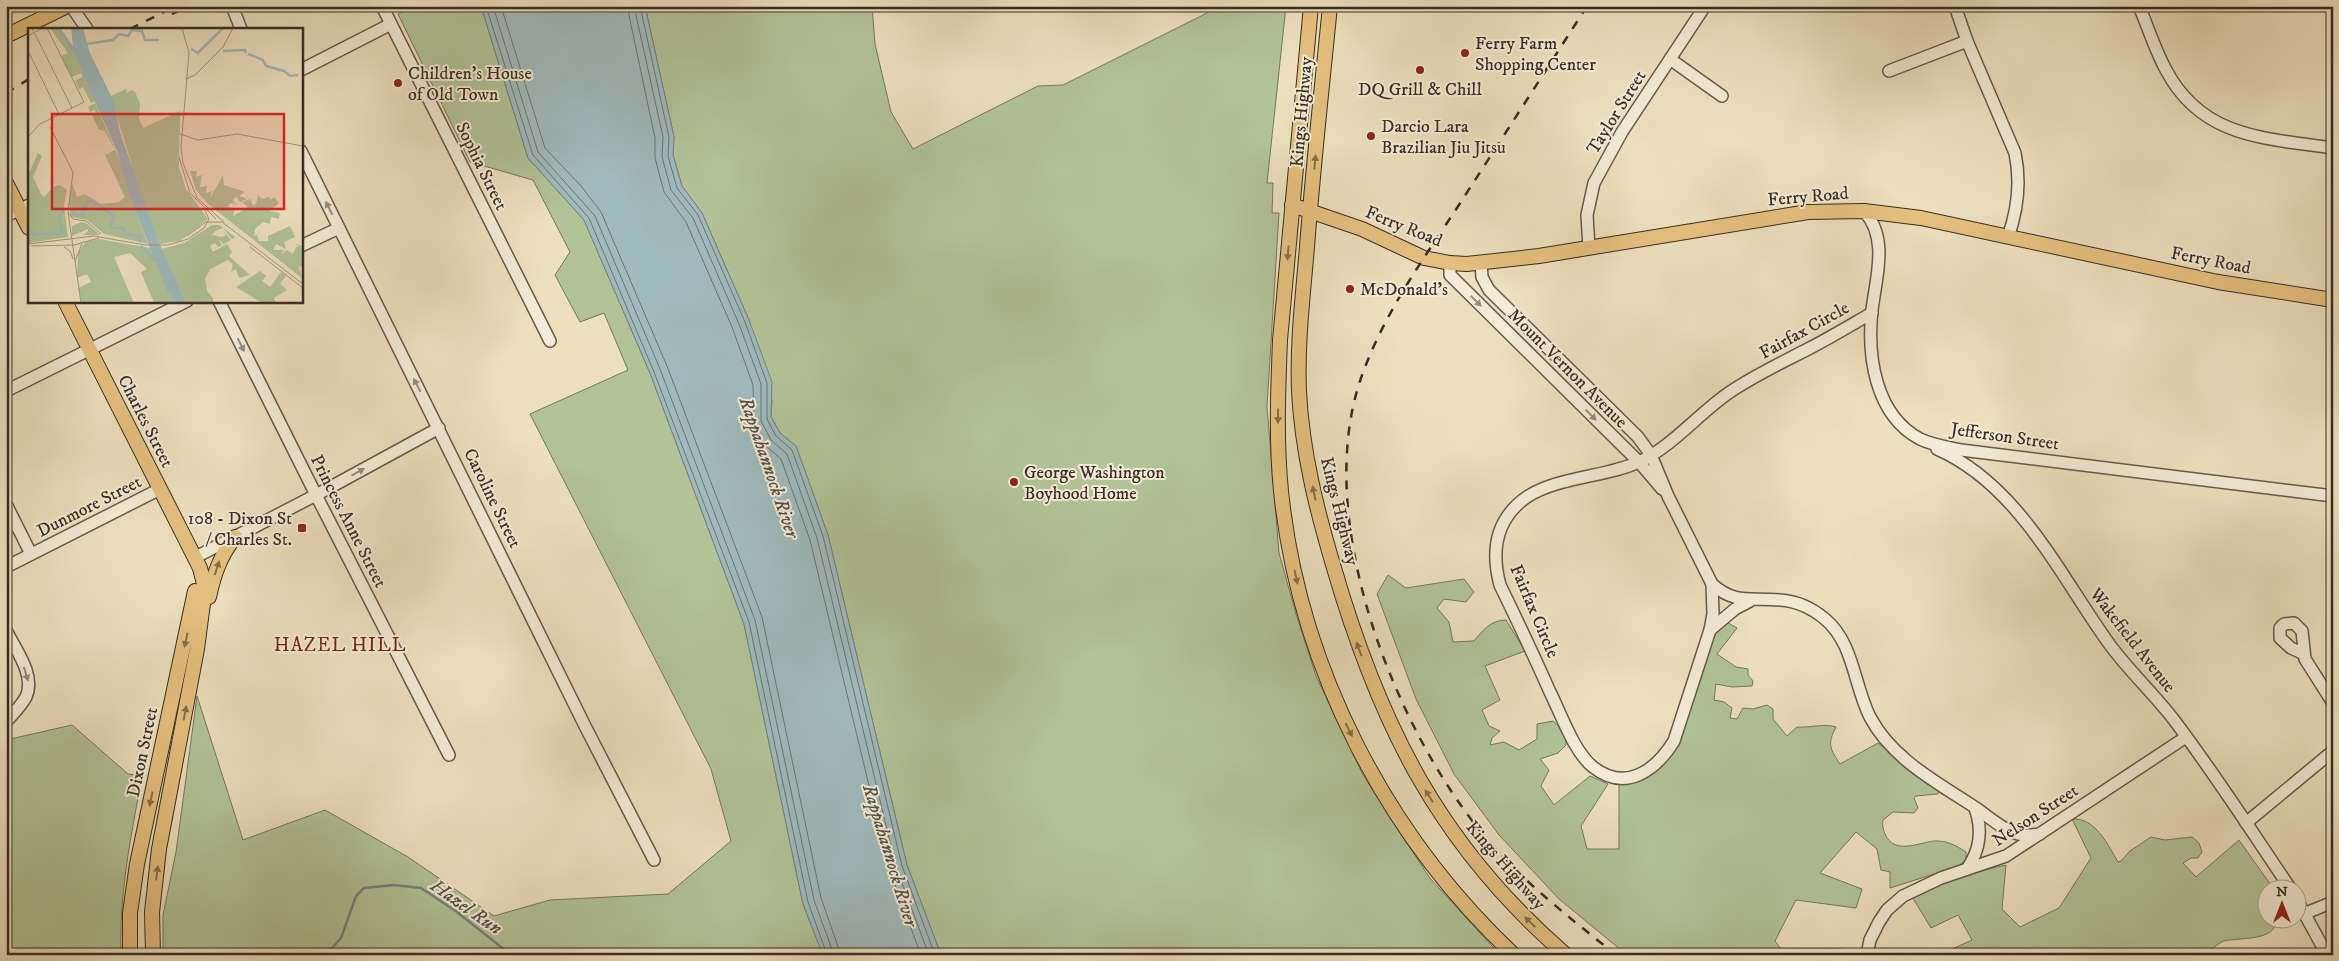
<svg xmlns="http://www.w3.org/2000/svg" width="2339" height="961" font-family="'IM FELL DW Pica',serif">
  <rect width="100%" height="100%" fill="#ece0be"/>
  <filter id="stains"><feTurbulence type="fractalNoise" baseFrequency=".004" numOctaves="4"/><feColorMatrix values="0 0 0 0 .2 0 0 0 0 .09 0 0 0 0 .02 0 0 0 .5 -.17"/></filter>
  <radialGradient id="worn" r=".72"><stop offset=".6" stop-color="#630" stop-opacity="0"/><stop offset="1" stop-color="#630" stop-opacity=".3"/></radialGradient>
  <g fill="#b1c397" stroke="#74785c">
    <path d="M415 6H481L528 158 584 220 650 373 744 624 803 904 823 955H163V915L176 852 197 696 243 840 325 810 408 857 494 916 550 900 668 894 731 841 711 769 530 414 628 370 604 313 580 322 555 275 570 252 533 180 470 162 398 14Z"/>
    <path d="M645 6H872L875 44 891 112 913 149 1038 86 1063 85 1221 6H1286L1267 183H1273L1272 213H1279L1267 407 1279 553 1296 614 1316 676 1363 775 1429 877 1500 955H941L907 865 828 535 796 446 780 433 771 417 772 401 749 320 702 213 682 186 673 155 674 137Z"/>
    <path d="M1388 575 1406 588 1464 579 1474 592 1466 602 1444 599 1437 608 1449 622 1453 642 1474 641C1483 630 1491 620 1506 620L1525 651 1485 666 1500 700 1482 710 1489 726 1500 731 1492 738 1490 745 1504 742 1519 750 1537 739V724L1553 721C1562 729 1566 733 1566 745L1558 753 1540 759 1549 770 1541 786 1554 805 1590 776 1608 784 1581 826 1587 849H1619V781L1650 775 1677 745 1711 634 1723 620 1737 628 1717 654 1736 667 1748 669V675L1753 681 1752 686 1732 687 1716 684 1714 700 1724 702 1732 708 1730 718 1737 719 1743 708 1753 709 1767 705 1773 709V719L1787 736 1797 727C1810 728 1825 723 1836 727 1827 744 1830 749 1840 764L1878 743 1939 789 1938 794 1916 796 1914 798 1918 808 1914 813 1893 812 1883 820C1882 825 1883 829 1885 834 1894 855 1918 843 1934 841 1946 840 1957 846 1966 852V860L1959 866 1890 888V872L1881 870 1877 849 1856 832 1820 873 1862 889 1856 908 1796 900 1775 941 1781 949H1843L1844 955H1627L1559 899 1499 835 1454 774 1416 699 1377 594Z"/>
    <path d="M72 725 128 774 142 776C131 837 119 892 121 955H6V740Z"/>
    <path d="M2072 819C2095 817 2108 845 2118 862L2121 861 2130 851 2151 837 2165 840 2192 837 2199 843 2202 852 2198 858H2191L2183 863 2196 877 2239 840 2273 888H2266V918L2277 919C2276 942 2240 937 2224 941 2218 943 2210 951 2205 955H1939L1972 940 1958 915 1931 928 1911 895 1951 878 2006 865 2002 909 2020 927 2059 908 2091 858Z"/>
  </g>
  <path fill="#9fbabd" stroke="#76827f" d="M481 6H645L674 137 673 155 682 186 702 213 749 320 772 382 771 417 780 433 796 446 828 535 907 865 941 955H823L803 904 744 624 650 373 584 220 528 158Z"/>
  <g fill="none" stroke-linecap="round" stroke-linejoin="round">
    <g stroke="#6c7470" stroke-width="1">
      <path d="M486 6 533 155 589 218 654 372 749 622 808 902 827 955"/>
      <path d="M493 6 538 152 595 216 660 369 755 620 814 900 834 955"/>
      <path d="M501 6 545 148 581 186 601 212 667 366 762 617 821 898 841 955"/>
      <path d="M627 6 655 138V158L664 192 686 222 732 327 753 385 754 424 765 445 781 459 810 540 889 869 921 955"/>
      <path d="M634 6 663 137 662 157 671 190 693 218 739 324 761 384V421L771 440 787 454 817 538 896 867 929 955"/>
      <path d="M640 6 669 137 668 156 677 188 698 215 745 322 767 383V419L776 436 792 450 823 536 902 866 935 955"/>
    </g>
    <g stroke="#76827f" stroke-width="2.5">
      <path d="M168 955 181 949 192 955"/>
      <path d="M326 955 341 938 356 896 364 888 394 885 421 888 457 912 511 955"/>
    </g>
    <defs>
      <g id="minor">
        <path d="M71 6 87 29"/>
        <path d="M232 6 241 29"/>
        <path d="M382 6 550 341"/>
        <path d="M1955 6 1967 41 2015 153C2021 182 2018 209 2008 237"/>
        <path d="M2139 6C2148 27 2155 50 2166 70 2202 138 2264 138 2333 148"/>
        <path d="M1670 59 1722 96"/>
        <path d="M301 70 391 24"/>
        <path d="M1889 71 1967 41"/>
        <path d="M301 151 585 726 654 860"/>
        <path d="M1864 211C1889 238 1876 277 1872 310 1867 356 1875 415 1920 439 1932 445 1948 447 1961 450L2333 496"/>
        <path d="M6 216 29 205"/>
        <path d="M301 246 339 228"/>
        <path d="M1589 248 1587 215 1594 183 1622 132 1705 6"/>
        <path d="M1450 263V275L1639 462 1662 489"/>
        <path d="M1481 263 1482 277 1489 290 1638 437 1651 455 1668 496 1712 584C1735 605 1752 597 1780 600 1796 601 1812 608 1825 619 1854 643 1854 686 1870 717 1892 759 1938 783 1976 808 1989 817 2003 830 2018 834 2026 836 2033 835 2040 834"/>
        <path d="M219 301 316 495 449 755"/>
        <path d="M6 391 187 301"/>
        <path d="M1937 449C2019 485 2060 576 2110 645 2130 672 2154 694 2174 720 2215 774 2252 832 2290 888"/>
        <path d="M6 504 31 554"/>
        <path d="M194 558 316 495 439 428"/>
        <path d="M6 567 160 489"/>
        <path d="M1712 584 1713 614 1710 630 1674 741C1656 770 1626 793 1593 767 1574 752 1561 714 1550 692 1534 656 1517 620 1500 585 1492 555 1494 527 1517 505 1546 476 1604 479 1641 461 1675 444 1699 413 1730 392 1755 375 1783 362 1810 348 1831 337 1851 325 1872 313"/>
        <path d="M6 630C15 649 36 675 26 697 21 706 13 714 6 722"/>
        <path d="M1710 630 1735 609 1750 601"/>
        <path d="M2304 654 2291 648 2280 638V628L2284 624 2294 623 2302 631 2305 659 2333 703"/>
        <path d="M2246 823 2333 751"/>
        <path d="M1967 869C1980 850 1983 831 1975 808"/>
        <path d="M2296 898 2327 955"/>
        <path d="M2306 913 2333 902"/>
        <path d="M1867 955 1870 940 1879 922 1887 910 1903 896 1941 878 2006 856 2186 737"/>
      </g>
      <g id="major">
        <path d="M1311 6 1280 340C1278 391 1276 441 1281 491 1299 667 1386 835 1514 955"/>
        <path d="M1330 6C1322 87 1313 167 1307 247 1303 295 1297 343 1299 391 1302 452 1317 511 1334 568 1380 726 1440 846 1566 955"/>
        <path d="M6 36 67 6"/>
        <path d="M6 183 29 228"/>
        <path d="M1292 205 1362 229 1424 258 1450 263 1467 264 1539 256 1808 212 1864 211 1921 218 2218 282 2333 300"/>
        <path d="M65 301 200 568 205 588 197 649 159 849 152 912 153 955"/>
        <path d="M209 597C214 574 220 556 235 537"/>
        <path d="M130 955V913L137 864 195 591"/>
      </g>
    </defs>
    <use href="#minor" stroke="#655a49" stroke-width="14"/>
    <use href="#major" stroke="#382d22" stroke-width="16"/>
    <use href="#minor" stroke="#f3ebd5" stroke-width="11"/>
    <use href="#major" stroke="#e6c07f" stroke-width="14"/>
    <g stroke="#382d22" stroke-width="2.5" stroke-dasharray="9 9" stroke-linecap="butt">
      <path d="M1587 6C1543 75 1499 143 1455 211 1419 265 1381 319 1360 381 1314 520 1392 722 1481 832 1519 879 1569 917 1616 955"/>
      <path d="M172 14 189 6"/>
      <path d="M130 29 176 6"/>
      <path d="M6 93 29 79"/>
    </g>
  </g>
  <defs><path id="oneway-solid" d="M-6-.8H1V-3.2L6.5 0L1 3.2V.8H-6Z" transform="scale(1.25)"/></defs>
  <g fill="#866f4c">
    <use href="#oneway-solid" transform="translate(1315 162) rotate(-85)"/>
    <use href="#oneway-solid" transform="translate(1288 253) rotate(95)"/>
    <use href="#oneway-solid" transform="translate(1278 416) rotate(90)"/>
    <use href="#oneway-solid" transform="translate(1314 493) rotate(-102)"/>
    <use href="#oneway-solid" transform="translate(217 568) rotate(-72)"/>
    <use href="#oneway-solid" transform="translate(1296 577) rotate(78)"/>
    <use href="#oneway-solid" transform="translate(186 640) rotate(102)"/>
    <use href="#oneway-solid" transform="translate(1359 649) rotate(-110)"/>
    <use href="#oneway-solid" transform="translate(185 713) rotate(-79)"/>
    <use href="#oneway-solid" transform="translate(1349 730) rotate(63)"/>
    <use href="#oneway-solid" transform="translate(1429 796) rotate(-122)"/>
    <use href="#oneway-solid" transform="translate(151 799) rotate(102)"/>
    <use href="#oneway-solid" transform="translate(157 873) rotate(-83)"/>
    <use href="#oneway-solid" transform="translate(1530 922) rotate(-135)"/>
  </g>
  <g fill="#968c7c">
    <use href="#oneway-solid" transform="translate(329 208) rotate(-116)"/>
    <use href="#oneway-solid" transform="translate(1476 301) rotate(45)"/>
    <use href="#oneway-solid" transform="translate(241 345) rotate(64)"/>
    <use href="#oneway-solid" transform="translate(417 385) rotate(-117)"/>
    <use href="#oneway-solid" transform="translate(1591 415) rotate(45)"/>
    <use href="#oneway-solid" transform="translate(358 472) rotate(-29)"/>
    <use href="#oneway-solid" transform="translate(26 674) rotate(73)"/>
  </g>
  <g fill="#8f2418" stroke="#f3ebd5" stroke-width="2">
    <circle cx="1465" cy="53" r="5"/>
    <circle cx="1420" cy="70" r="5"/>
    <circle cx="398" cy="83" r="5"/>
    <circle cx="1371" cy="136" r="5"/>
    <circle cx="1350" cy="289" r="5"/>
    <circle cx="1014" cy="482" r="5"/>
    <rect x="297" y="523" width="10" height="10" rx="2.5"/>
  </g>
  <g text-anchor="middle" stroke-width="4" stroke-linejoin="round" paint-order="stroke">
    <g font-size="18" fill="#382d22" stroke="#f3ebd5" text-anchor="start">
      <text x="1475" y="49">Ferry Farm<tspan x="1475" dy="21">Shopping Center</tspan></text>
      <text x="408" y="79">Children's House<tspan x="408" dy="21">of Old Town</tspan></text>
      <text x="1420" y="95" text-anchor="middle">DQ Grill &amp; Chill</text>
      <text x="1381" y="132">Darcio Lara<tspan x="1381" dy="21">Brazilian Jiu Jitsu</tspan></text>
      <text x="1360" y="295">McDonald's</text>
      <text x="1024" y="478">George Washington<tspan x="1024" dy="21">Boyhood Home</tspan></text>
      <text x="292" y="524" text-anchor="end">108 - Dixon St<tspan x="292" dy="21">/ Charles St.</tspan></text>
    </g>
    <g font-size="18" fill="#382d22" stroke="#f3ebd5">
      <text transform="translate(1301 112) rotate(-85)" y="6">Kings Highway</text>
      <text transform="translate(1616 112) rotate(-58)" y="6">Taylor Street</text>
      <text transform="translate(482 166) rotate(64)" y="6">Sophia Street</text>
      <text transform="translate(1808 196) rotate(-5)" y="6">Ferry Road</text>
      <text transform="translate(1404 226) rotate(22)" y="6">Ferry Road</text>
      <text transform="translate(2211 260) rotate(11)" y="6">Ferry Road</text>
      <text transform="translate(1804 330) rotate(-29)" y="6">Fairfax Circle</text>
      <text transform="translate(1568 368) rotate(45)" y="6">Mount Vernon Avenue</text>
      <text transform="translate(146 421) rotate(63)" y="6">Charles Street</text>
      <text transform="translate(2005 436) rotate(8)" y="6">Jefferson Street</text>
      <text transform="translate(493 498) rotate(64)" y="6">Caroline Street</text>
      <text transform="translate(89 506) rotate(-27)" y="6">Dunmore Street</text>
      <text transform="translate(1340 511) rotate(76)" y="6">Kings Highway</text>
      <text transform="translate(349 521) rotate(63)" y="6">Princess Anne Street</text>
      <text transform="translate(1535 611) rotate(67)" y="6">Fairfax Circle</text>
      <text transform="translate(2133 640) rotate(52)" y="6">Wakefield Avenue</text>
      <text transform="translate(142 752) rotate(-78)" y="6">Dixon Street</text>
      <text transform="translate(2035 815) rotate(-33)" y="6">Nelson Street</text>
      <text transform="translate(1506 865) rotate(49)" y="6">Kings Highway</text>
    </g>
    <g font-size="19" font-style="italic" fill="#525049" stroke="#f3ebd5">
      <text transform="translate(770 467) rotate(71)" y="7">Rappahannock River</text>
      <text transform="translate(891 855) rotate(73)" y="7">Rappahannock River</text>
      <text transform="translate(467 906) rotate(35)" y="7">Hazel Run</text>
    </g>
    <g font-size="19" letter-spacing="1" fill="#7a1f14" stroke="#f3ebd5">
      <text x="340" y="651">HAZEL HILL</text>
    </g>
  </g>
  <g transform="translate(28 28)">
    <rect width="275" height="275" fill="#ece0be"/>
    <path d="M22 0H28L48 31 67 73 63 75 55 59 51 61 47 53 54 49 53 45 44 49 33 28 40 25ZM98 61 99 65 104 62 107 64 112 75 111 90 115 100 152 83 151 140 158 161 180 191 152 213 131 216 114 171 83 68ZM67 75 96 142 104 175 120 216 76 206 59 192 43 189 41 176 44 155 49 169 57 166 73 176 91 174 97 169 77 127 87 122 77 103 71 102 64 87 68 85 66 82 62 84 60 79ZM10 125 14 128 5 149 13 166 16 169 25 159 32 157 39 162 36 177 40 209 0 215V147ZM162 143H169L168 149 174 147 172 159 179 158 178 165 184 163 182 170 195 147 196 157 217 164 211 168 219 171 212 174 208 168 205 172 208 176 202 175 200 179 207 180 205 188 220 179 214 174 223 171 224 177 228 176 230 167 234 171 242 169V172L246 169 251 175 242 183 252 185 251 191 243 189 242 196 235 194 227 201 226 208 229 207 231 213H240V208L262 198 267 209 256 214 258 221 248 216 245 222H256L253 226 259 222 265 226 268 219H271L267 216 275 218V238L271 239 275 251 179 175 168 162ZM53 194 58 195 72 207H55L60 203V201L44 208V198ZM184 197H191L207 209 204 211 195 200 187 203 184 207 194 209 198 207 195 202 203 212 196 216 190 211 194 217 190 219 187 215 182 218 185 224 199 216 204 224 201 228 222 247 211 250 208 241 203 244 205 237 200 232 182 241 177 251 179 263 185 270V274L189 275H158L133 221 156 215ZM71 211 122 220 146 275H126L113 244 119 241 102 225 86 229 106 275H54L50 260 63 254 59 246 49 250 50 224 58 214ZM232 243 238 248 234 253 242 259 253 244 258 248 252 256 259 262 246 270 248 275H234L208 259Z" fill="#b1c397"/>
    <path d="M28 0H32L45 18 43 0H55L62 25 86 74 92 104 129 210 158 275H146L138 260 104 175 89 123 48 31Z" fill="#9fbabd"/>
    <path fill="none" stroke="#9fbabd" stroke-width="2.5" d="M58 16 85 12 91 6 100 8 104 2 114 3 117 12H131M163 21 170 25 195 0M195 23 217 22 218 25M220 26 235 32 238 38 256 43 262 48 270 47M42 180 47 187H56L55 182 60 174H66L86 188 83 197 85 200H96L97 206 111 208 112 214M0 198 5 206 34 205 31 189 36 182M113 218 127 233"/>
    <path fill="none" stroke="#a49880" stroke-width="1" d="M4 0 44 80M154 0 161 25 153 119 155 135 169 170 196 194M0 8 15 0M0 23 31 86M158 51 167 47 195 19 205 0M22 99 45 144 40 184 53 275M152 106 170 112 209 106 275 118M0 109 12 96 56 74 19 0M151 129 162 165 188 191M40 184 45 191 58 193 73 206M159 208 178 194H194L275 256M0 216 66 208 117 217H140L160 211 176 200 181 191 177 183M3 218 46 217 71 210M36 219 42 223 45 231M222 219 275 260M47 233 54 216"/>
    <path fill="#d62828" fill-opacity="0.15" stroke="#d62828" stroke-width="2.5" d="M24 86H256V181H24Z"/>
    <rect width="275" height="275" fill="none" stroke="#382d22" stroke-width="2.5"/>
  </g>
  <rect width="2339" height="961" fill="none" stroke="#ece0be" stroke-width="25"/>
  <rect x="8" y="8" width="2324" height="946" fill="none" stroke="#382d22" stroke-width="2.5"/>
  <rect x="12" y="12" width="2314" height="936" fill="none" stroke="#382d22"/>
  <g transform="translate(2282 904)"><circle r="24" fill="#f3ebd5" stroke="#a89f8d"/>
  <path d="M0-4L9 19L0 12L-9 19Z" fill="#8f2418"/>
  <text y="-8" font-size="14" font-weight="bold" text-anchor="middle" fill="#382d22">N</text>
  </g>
  <rect width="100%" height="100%" filter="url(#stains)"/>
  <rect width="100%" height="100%" fill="url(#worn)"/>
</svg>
